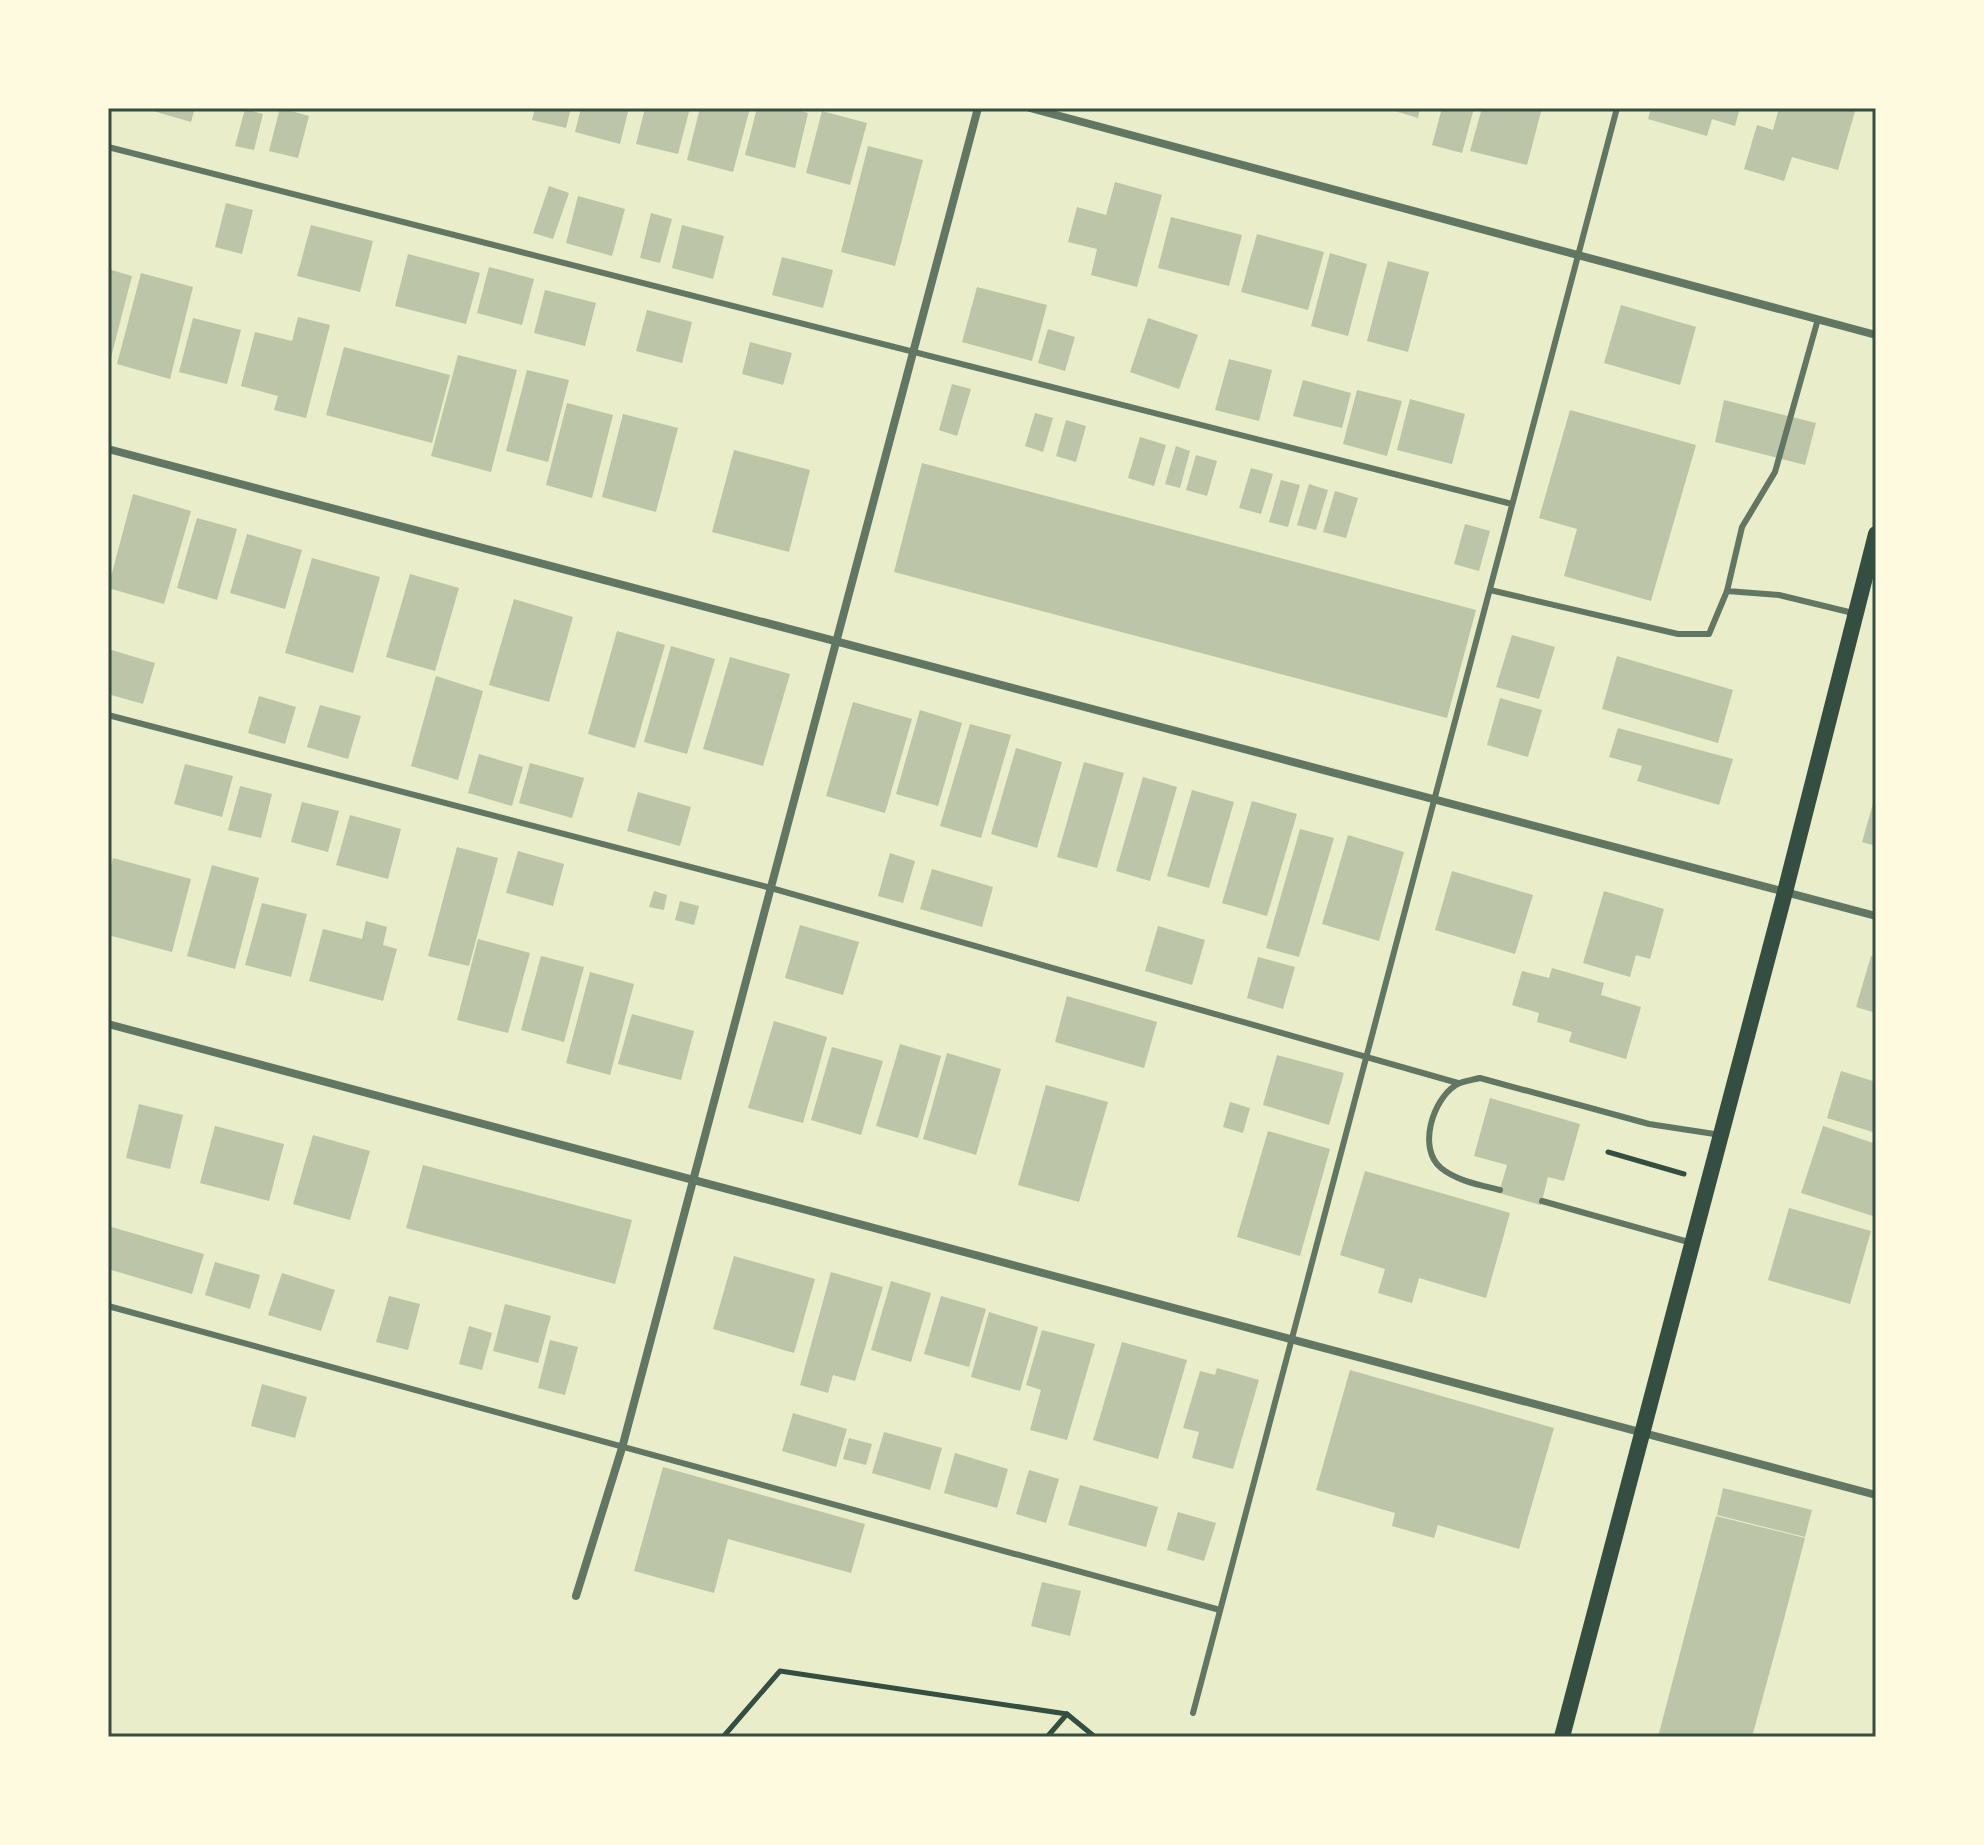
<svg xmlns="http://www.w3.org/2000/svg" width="1984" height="1845" font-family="'Titillium Web',sans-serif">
  <rect width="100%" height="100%" fill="#e9edc9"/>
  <g fill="#bcc5a7">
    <path d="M143 108H195L191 122Z"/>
    <path d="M280 108 309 116 298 158 269 151Z"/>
    <path d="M535 108H571L566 128 532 120Z"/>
    <path d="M581 108H629L620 144 575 132Z"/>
    <path d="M645 108H690L678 154 636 144Z"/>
    <path d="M700 108H750L733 172 687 160Z"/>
    <path d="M757 108H788L808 113 795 168 745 155Z"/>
    <path d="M1385 108H1420L1418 118Z"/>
    <path d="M1442 108H1474L1462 153 1432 145Z"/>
    <path d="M1482 108H1542L1527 165 1470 151Z"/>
    <path d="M1651 108H1740L1735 126 1712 119 1707 136 1648 119Z"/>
    <path d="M1779 108H1856L1838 170 1792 157 1784 181 1744 169 1757 125 1773 130Z"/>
    <path d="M245 109 263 114 254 150 235 146Z"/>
    <path d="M822 111 867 123 850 185 806 173Z"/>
    <path d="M868 146 923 160 895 266 841 252Z"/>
    <path d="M1115 182 1162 195 1137 287 1091 275 1097 249 1068 242 1077 207 1106 215Z"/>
    <path d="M549 186 569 193 553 239 533 233Z"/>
    <path d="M578 196 625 209 612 256 566 243Z"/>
    <path d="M226 203 253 210 242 254 215 247Z"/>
    <path d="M651 213 672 219 660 263 640 258Z"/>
    <path d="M1171 217 1242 235 1229 286 1158 268Z"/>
    <path d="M311 225 373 241 360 292 297 276Z"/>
    <path d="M682 225 724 236 713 279 672 268Z"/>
    <path d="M1257 234 1324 252 1308 310 1241 292Z"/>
    <path d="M1330 253 1367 264 1348 336 1311 326Z"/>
    <path d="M408 254 480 273 466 324 395 306Z"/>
    <path d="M782 257 833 270 823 308 772 295Z"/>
    <path d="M1388 261 1429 272 1408 352 1367 341Z"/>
    <path d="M489 267 534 279 522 325 477 313Z"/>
    <path d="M108 269 132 276 109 365H108Z"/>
    <path d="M141 273 193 287 170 379 117 364Z"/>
    <path d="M977 287 1047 305 1032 361 962 342Z"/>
    <path d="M545 290 596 303 585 346 534 333Z"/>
    <path d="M1621 305 1696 327 1680 385 1604 363Z"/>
    <path d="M647 310 692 322 682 363 636 351Z"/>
    <path d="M298 317 330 325 306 418 274 410 278 396 241 386 255 332 292 341Z"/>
    <path d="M193 318 241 330 227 384 179 372Z"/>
    <path d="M1148 318 1198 335 1179 389 1130 372Z"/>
    <path d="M1048 329 1075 337 1065 371 1038 363Z"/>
    <path d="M750 342 792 353 783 385 742 374Z"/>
    <path d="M344 347 450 375 432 443 326 415Z"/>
    <path d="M458 355 517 370 491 472 431 456Z"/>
    <path d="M1229 359 1272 370 1259 421 1215 410Z"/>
    <path d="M527 370 569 380 548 462 506 451Z"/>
    <path d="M1303 380 1351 393 1342 428 1293 416Z"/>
    <path d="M952 384 971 389 957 436 939 430Z"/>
    <path d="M1357 390 1402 401 1387 456 1343 444Z"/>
    <path d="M1410 399 1465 414 1452 464 1397 450Z"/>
    <path d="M1724 400 1816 423 1805 465 1715 442Z"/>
    <path d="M567 403 613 415 592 498 546 485Z"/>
    <path d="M1570 410 1696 445 1651 601 1564 576 1577 529 1539 518Z"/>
    <path d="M1035 413 1053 418 1043 452 1025 446Z"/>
    <path d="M623 414 678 428 656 512 602 497Z"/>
    <path d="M1066 420 1086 426 1076 462 1056 456Z"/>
    <path d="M1140 437 1166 445 1154 486 1128 478Z"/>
    <path d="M1176 446 1190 451 1180 488 1165 484Z"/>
    <path d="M734 450 810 470 789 552 712 532Z"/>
    <path d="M1196 455 1217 461 1207 496 1186 490Z"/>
    <path d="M922 463 1476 610 1447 718 894 572Z"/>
    <path d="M1251 468 1273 474 1261 514 1239 508Z"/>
    <path d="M1281 480 1300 485 1288 527 1269 522Z"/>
    <path d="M1309 484 1328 490 1316 530 1297 525Z"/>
    <path d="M1335 491 1358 498 1346 538 1323 532Z"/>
    <path d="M133 494 191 511 164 604 108 588Z"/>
    <path d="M197 518 237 529 217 600 177 588Z"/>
    <path d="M1465 524 1490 531 1479 571 1454 564Z"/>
    <path d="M247 534 302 550 285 609 230 593Z"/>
    <path d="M312 558 380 577 353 673 285 653Z"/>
    <path d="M410 574 459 588 435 671 386 657Z"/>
    <path d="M514 599 573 617 549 702 489 685Z"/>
    <path d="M617 631 665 645 635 748 588 734Z"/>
    <path d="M1512 635 1555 647 1539 699 1496 687Z"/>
    <path d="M671 646 715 659 687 754 644 742Z"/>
    <path d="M108 649 155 663 143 704 108 694Z"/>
    <path d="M1617 656 1733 690 1718 743 1602 709Z"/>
    <path d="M730 657 790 674 763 766 703 749Z"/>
    <path d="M436 676 483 691 458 780 411 766Z"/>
    <path d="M259 696 296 707 285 744 248 733Z"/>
    <path d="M1500 698 1542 710 1528 757 1487 745Z"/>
    <path d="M853 702 912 719 885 813 826 796Z"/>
    <path d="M320 705 361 716 348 759 307 747Z"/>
    <path d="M920 710 962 723 938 806 896 794Z"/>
    <path d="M970 724 1011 735 981 838 940 826Z"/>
    <path d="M1618 728 1733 759 1719 805 1637 781 1642 766 1609 757Z"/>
    <path d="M1016 748 1062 762 1037 848 991 834Z"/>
    <path d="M479 754 523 767 512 806 468 793Z"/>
    <path d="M1084 762 1124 773 1097 868 1057 857Z"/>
    <path d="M530 763 584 778 572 818 519 803Z"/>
    <path d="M185 764 233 776 222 817 174 804Z"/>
    <path d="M1143 777 1177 787 1150 881 1116 871Z"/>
    <path d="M240 786 272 794 261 838 228 830Z"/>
    <path d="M1192 790 1234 802 1209 888 1167 876Z"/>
    <path d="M638 792 691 807 680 846 627 831Z"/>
    <path d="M1876 793V846L1862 842Z"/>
    <path d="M1252 801 1297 814 1267 916 1222 903Z"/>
    <path d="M302 802 339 811 328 852 291 842Z"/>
    <path d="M350 815 401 829 388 879 336 865Z"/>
    <path d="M1300 829 1334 838 1299 957 1266 948Z"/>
    <path d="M1348 835 1404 852 1379 941 1322 924Z"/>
    <path d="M457 847 498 858 469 966 428 956Z"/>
    <path d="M518 851 564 864 553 906 506 893Z"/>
    <path d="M890 853 915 861 903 903 878 896Z"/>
    <path d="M113 858 191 879 172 952 108 935V878Z"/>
    <path d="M212 865 259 878 235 969 187 956Z"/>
    <path d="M932 869 993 887 982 927 920 909Z"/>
    <path d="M1452 871 1533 895 1515 954 1435 930Z"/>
    <path d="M654 891 667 895 664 910 649 907Z"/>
    <path d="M1604 891 1664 909 1650 959 1636 955 1630 977 1583 963Z"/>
    <path d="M680 901 699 906 694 925 675 920Z"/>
    <path d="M262 903 307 914 291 977 245 965Z"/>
    <path d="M366 921 387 927 383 945 397 949 383 1001 309 981 323 929 362 939Z"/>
    <path d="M800 925 859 942 843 995 785 978Z"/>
    <path d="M1158 926 1205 940 1192 985 1145 971Z"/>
    <path d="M478 939 530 953 508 1033 457 1020Z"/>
    <path d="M541 956 584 967 564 1042 521 1030Z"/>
    <path d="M1871 956 1876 957V1013L1856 1007Z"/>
    <path d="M1258 957 1295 967 1283 1009 1247 998Z"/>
    <path d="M1552 968 1604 983 1601 995 1641 1007 1626 1059 1569 1042 1572 1032 1537 1022 1539 1013 1512 1005 1522 971 1549 978Z"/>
    <path d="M590 972 634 984 610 1075 566 1063Z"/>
    <path d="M1067 996 1157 1022 1144 1068 1055 1042Z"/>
    <path d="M632 1014 694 1031 681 1080 618 1064Z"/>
    <path d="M774 1021 827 1037 803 1123 748 1108Z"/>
    <path d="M900 1044 941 1056 918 1138 876 1126Z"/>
    <path d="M832 1047 883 1061 861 1135 811 1120Z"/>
    <path d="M947 1053 1001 1069 976 1155 923 1139Z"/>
    <path d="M1277 1055 1344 1073 1329 1125 1263 1105Z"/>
    <path d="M1841 1071 1876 1082V1133L1827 1118Z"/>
    <path d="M1046 1085 1108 1102 1079 1202 1018 1185Z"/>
    <path d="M1490 1098 1580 1124 1564 1181 1548 1177 1541 1205 1499 1193 1507 1165 1474 1156Z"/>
    <path d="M1230 1102 1250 1108 1243 1133 1223 1127Z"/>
    <path d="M139 1104 183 1115 170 1169 126 1158Z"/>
    <path d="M215 1126 284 1144 269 1201 200 1183Z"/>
    <path d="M1823 1126 1876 1144V1217L1801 1193Z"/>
    <path d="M1268 1131 1330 1149 1300 1256 1237 1237Z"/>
    <path d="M313 1135 370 1151 350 1220 293 1204Z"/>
    <path d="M423 1165 632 1220 615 1284 406 1228Z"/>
    <path d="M1365 1171 1510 1213 1486 1298 1419 1278 1412 1303 1378 1293 1385 1269 1340 1255Z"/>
    <path d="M1789 1208 1871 1231 1850 1304 1768 1280Z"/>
    <path d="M108 1226 204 1254 192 1294 108 1269Z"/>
    <path d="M734 1256 815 1279 794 1353 713 1329Z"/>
    <path d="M215 1262 260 1275 250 1309 205 1295Z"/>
    <path d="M831 1272 883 1287 855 1381 833 1375 828 1393 800 1385Z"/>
    <path d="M282 1273 335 1290 321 1331 268 1315Z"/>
    <path d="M891 1281 931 1293 911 1362 871 1350Z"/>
    <path d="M389 1296 420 1304 408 1350 376 1342Z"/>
    <path d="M941 1296 986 1309 969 1367 924 1354Z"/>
    <path d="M505 1304 551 1316 538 1363 493 1351Z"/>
    <path d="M989 1312 1038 1327 1020 1391 971 1377Z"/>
    <path d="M469 1326 492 1333 482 1370 459 1364Z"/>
    <path d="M1042 1330 1095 1344 1067 1440 1030 1430 1041 1390 1026 1385Z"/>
    <path d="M550 1340 578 1347 565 1395 538 1388Z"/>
    <path d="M1122 1342 1187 1360 1158 1459 1093 1440Z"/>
    <path d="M1217 1368 1259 1380 1233 1469 1192 1458 1199 1432 1183 1428 1200 1371 1215 1375Z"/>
    <path d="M1350 1370 1554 1428 1519 1549 1438 1525 1434 1538 1392 1526 1395 1513 1316 1490Z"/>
    <path d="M262 1384 307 1397 295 1438 251 1426Z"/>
    <path d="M793 1413 847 1429 836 1467 782 1451Z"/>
    <path d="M884 1432 942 1448 930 1490 872 1473Z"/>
    <path d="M849 1438 872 1444 866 1465 843 1459Z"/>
    <path d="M955 1453 1008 1469 997 1508 944 1493Z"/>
    <path d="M663 1467 865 1524 851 1573 728 1539 714 1593 634 1571Z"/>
    <path d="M1029 1470 1059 1479 1046 1523 1016 1514Z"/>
    <path d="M1080 1485 1158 1507 1146 1547 1068 1525Z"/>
    <path d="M1723 1488 1812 1510 1805 1537 1717 1515Z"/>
    <path d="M1178 1512 1216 1523 1204 1561 1167 1550Z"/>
    <path d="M1716 1516 1805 1538 1784 1619 1752 1737H1658Z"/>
    <path d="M1042 1582 1081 1591 1070 1636 1031 1626Z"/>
  </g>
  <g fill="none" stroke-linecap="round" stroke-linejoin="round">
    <g stroke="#344e41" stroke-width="5">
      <path d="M1608 1152 1684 1174"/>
      <path d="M1067 1714 1095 1737"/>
      <path d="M723 1737 780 1671 1067 1714 1047 1737"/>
    </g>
    <g stroke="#617663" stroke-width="6">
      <path d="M108 147 1512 504"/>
      <path d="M1818 319 1775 472 1742 527 1727 591 1779 595 1853 613"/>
      <path d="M1490 590 1678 634H1709L1727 591"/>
      <path d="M108 715 771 888 1458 1083"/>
      <path d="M1500 1190C1480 1185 1457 1181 1441 1168 1417 1148 1433 1099 1456 1085 1462 1081 1472 1080 1480 1078L1649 1124 1721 1135"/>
      <path d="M1542 1201 1692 1243"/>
      <path d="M108 1306 1220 1610"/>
      <path d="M1193 1713 1617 108"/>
    </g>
    <g stroke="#617663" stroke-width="8">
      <path d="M1030 108 1876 335"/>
      <path d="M108 449 1876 916"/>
      <path d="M108 1024 1876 1495"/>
      <path d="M576 1596 622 1448 978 108"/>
    </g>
    <path stroke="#344e41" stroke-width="16" d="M1562 1737 1785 892 1876 534"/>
  </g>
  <rect width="1984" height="1845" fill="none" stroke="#fefae0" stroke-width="220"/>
  <rect x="110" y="110" width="1764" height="1625" fill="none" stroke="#344e41" stroke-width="3"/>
</svg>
